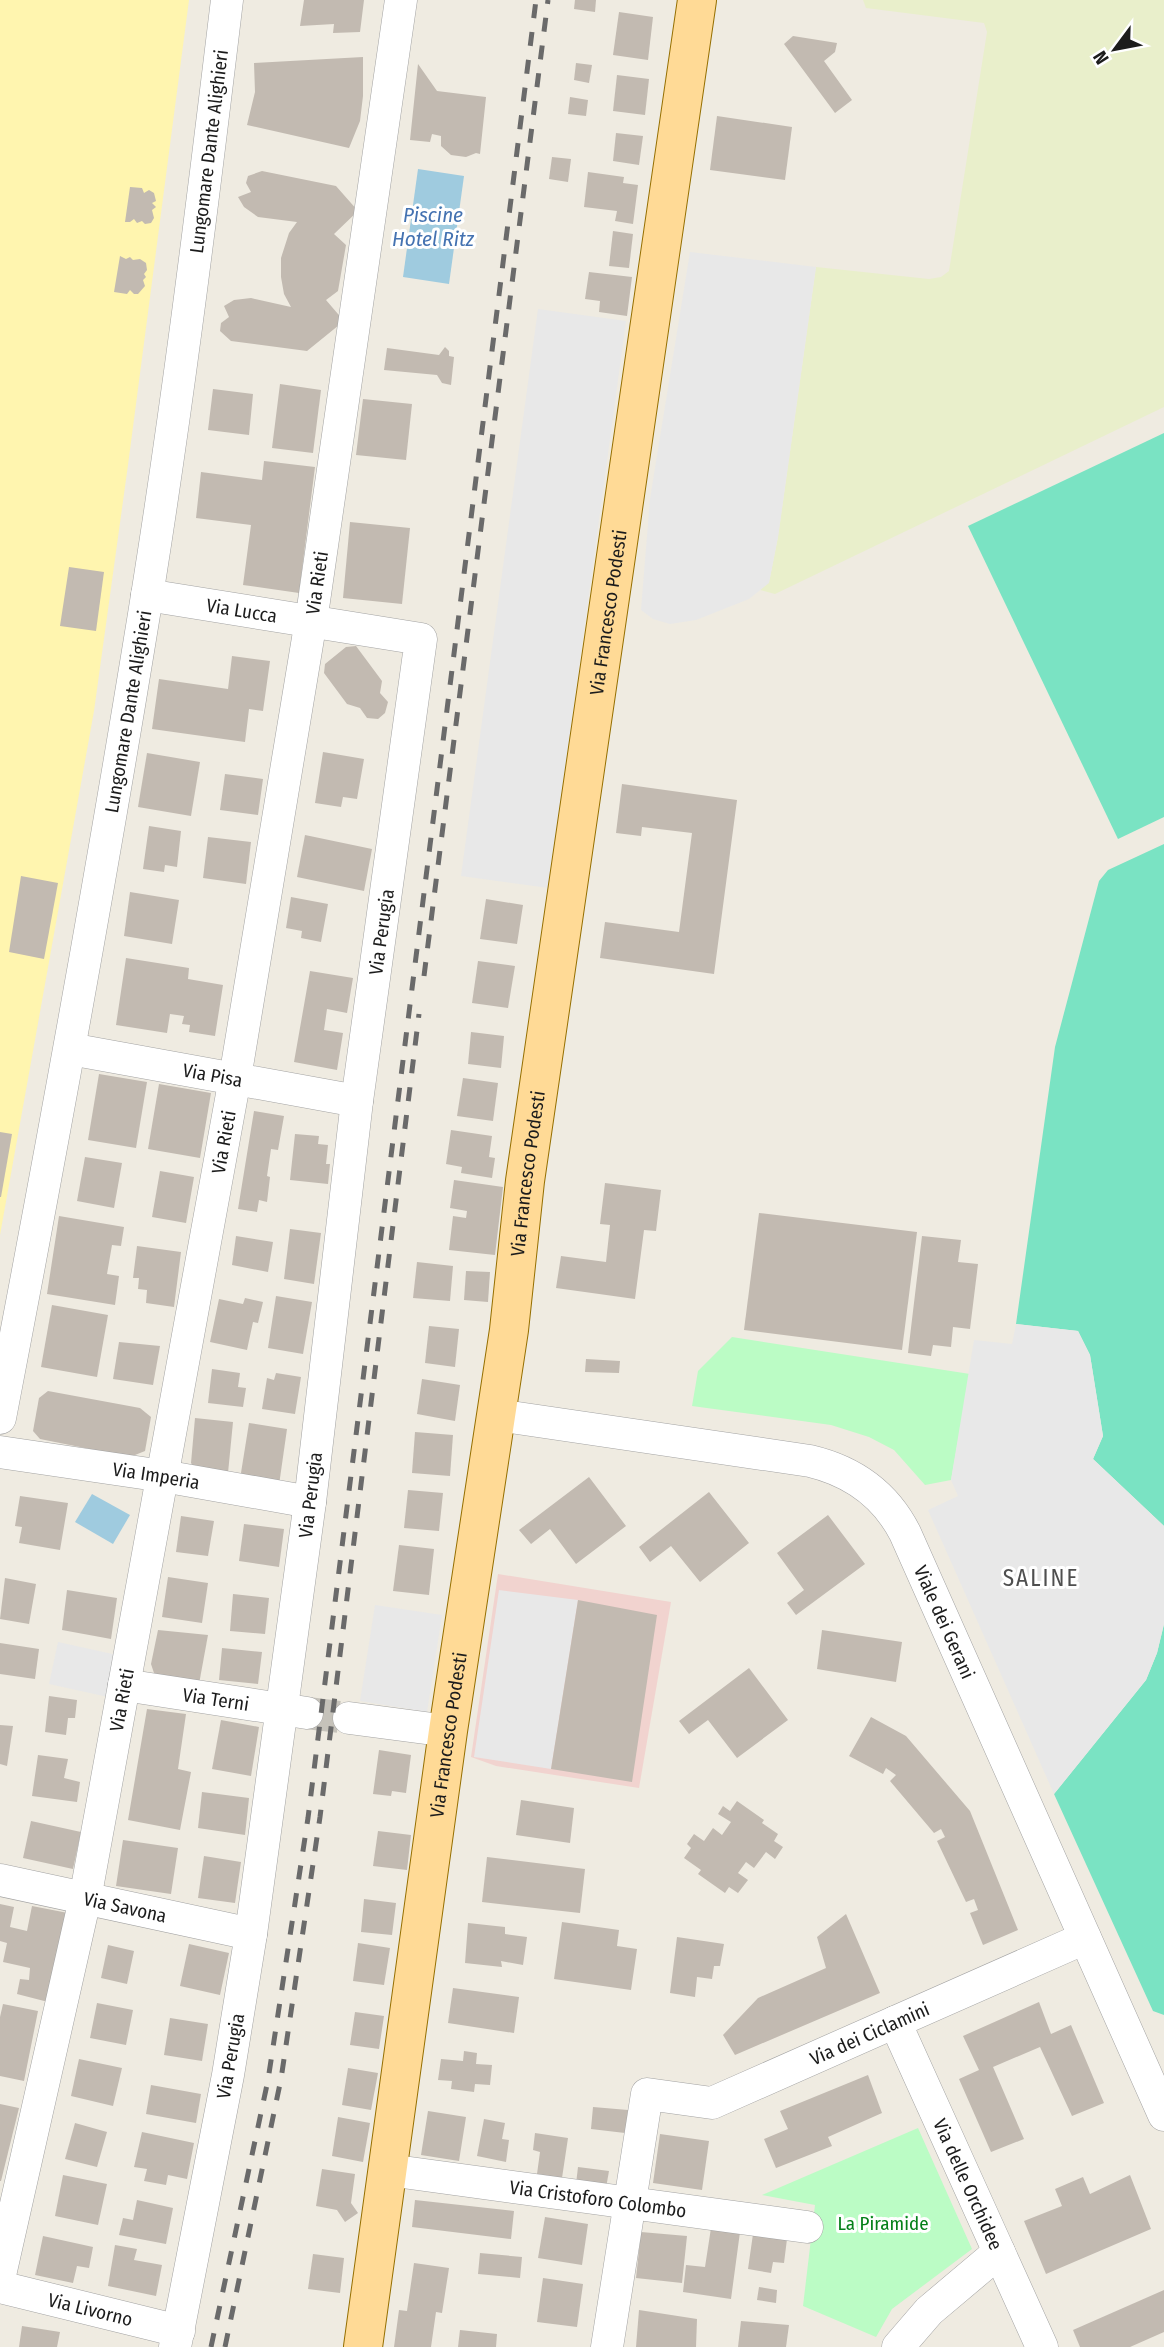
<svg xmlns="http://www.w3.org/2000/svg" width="1164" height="2347" font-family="'Fira Sans Condensed',sans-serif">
  <rect width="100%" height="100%" fill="#efebe1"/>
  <path fill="#f1d3cf" d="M498 1574 671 1602 639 1788 496 1766 471 1757Z"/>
  <path fill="#e9efcb" d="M863 0H1164V407L775 594 760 590 769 582 778 537 816 267 929 279 941 277 949 271 987 32 984 23 866 8Z"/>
  <path fill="#fff5af" d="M0 0H189L128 465 94 711 0 1235Z"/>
  <g fill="#bbfcc5">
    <path d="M732 1337 970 1374 951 1480 925 1485 894 1450 869 1437 831 1425 692 1406 698 1371Z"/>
    <path d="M918 2128 972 2249 892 2309 876 2337 803 2306 815 2205 762 2195Z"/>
  </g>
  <g fill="#7ae3c3">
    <path d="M1164 433V817L1118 839 968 526Z"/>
    <path d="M1164 844V1526L1093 1459 1103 1436 1090 1355 1078 1331 1016 1324 1055 1047 1099 881 1108 870Z"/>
    <path d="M1164 1624V2015L1153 2011 1054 1794 1146 1680 1157 1653Z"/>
  </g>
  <g fill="#e8e8e8">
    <path d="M690 252 816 267 778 537 769 583 749 599 696 620 670 624 653 619 641 610 650 499Z"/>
    <path d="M538 309 626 321 549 888 461 876Z"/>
    <path d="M1016 1324 1078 1331 1090 1355 1103 1436 1093 1459 1164 1526V1624L1157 1653 1146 1680 1054 1794 928 1510 958 1496 951 1480 974 1340 1012 1344Z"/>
    <path d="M499 1590 578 1600 551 1769 474 1757Z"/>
    <path d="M375 1605 442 1615 427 1712 360 1701Z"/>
    <path d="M58 1642 117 1655 108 1697 49 1684Z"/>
  </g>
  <g fill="#9fcbdf">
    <path d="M418 169 464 176 449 284 403 277Z"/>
    <path d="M92 1494 130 1515 113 1544 75 1522Z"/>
  </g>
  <g fill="#c2bab1">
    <path d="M304 0H364L360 32 333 33 334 24 300 26Z"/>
    <path d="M575 0H596L595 12 574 9Z"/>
    <path d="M619 12 653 17 648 60 613 55Z"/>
    <path d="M793 36 837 43 835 52 824 61 852 100 835 113 784 44Z"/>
    <path d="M363 57V96L360 121 349 148 247 125 255 92 254 63Z"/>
    <path d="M576 63 592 65 589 83 574 80Z"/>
    <path d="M418 64 437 91 486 97 480 154 476 153 466 157 451 155 441 146V136L432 134 430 142 410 140Z"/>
    <path d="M617 75 649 79 645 115 613 111Z"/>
    <path d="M570 97 588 100 586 116 568 114Z"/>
    <path d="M717 116 792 127 785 180 710 170Z"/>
    <path d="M616 133 643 136 639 165 613 161Z"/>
    <path d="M552 157 571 159 568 182 549 179Z"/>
    <path d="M262 171 336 186 358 211 334 234 346 245 338 291 326 300 344 321 307 351 231 341 220 331 221 323 229 317 224 306 234 300 251 298 291 307 284 294 281 277V258L289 233 297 222 258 217 244 207 238 197 251 192 246 183 248 176Z"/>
    <path d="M588 172 624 177 623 183 638 185 633 224 615 221 617 211 584 207Z"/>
    <path d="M130 187 142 188 144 193 149 190 154 193 156 201 152 203 156 207 152 210 154 218 151 223 145 224 142 221 137 223 134 219 130 222H125Z"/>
    <path d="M613 231 633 234 629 268 609 266Z"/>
    <path d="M120 256 126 259 130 257 133 260 140 259 146 263 147 270 144 274 146 277 143 280 145 286 138 294H134L130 290 127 294 114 292Z"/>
    <path d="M589 272 632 277 627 316 599 312 600 301 585 299Z"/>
    <path d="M445 347 449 351V356L454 357 451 385 442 383 437 375 384 370 387 348 439 355Z"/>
    <path d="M280 384 321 390 313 453 272 448Z"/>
    <path d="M213 389 253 394 249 435 208 430Z"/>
    <path d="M363 399 412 404 406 460 356 455Z"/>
    <path d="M264 461 315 467 299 593 243 585 251 525 196 518 201 472 262 480Z"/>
    <path d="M350 522 410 528 402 604 343 598Z"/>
    <path d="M69 567 104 572 96 631 60 626Z"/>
    <path d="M356 646 382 681 380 693 388 702 385 713 378 719 367 718 360 708 347 704 324 673 325 664 346 647Z"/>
    <path d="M232 656 270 661 263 711 249 709 245 742 152 729 159 679 228 689Z"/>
    <path d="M323 752 364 759 357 799 343 797 341 807 315 803Z"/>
    <path d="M147 753 200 762 191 816 138 807Z"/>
    <path d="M225 774 263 779 258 815 220 810Z"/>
    <path d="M622 784 737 800 714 974 600 958 605 922 679 932 692 833 642 827 641 836 616 833Z"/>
    <path d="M149 826 181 831 177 867 165 865 164 872 143 869Z"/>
    <path d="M305 835 372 849 364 891 297 877Z"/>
    <path d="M208 837 251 842 246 884 203 878Z"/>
    <path d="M21 876 58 883 44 959 9 952Z"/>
    <path d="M130 892 179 900 172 944 124 936Z"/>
    <path d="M291 897 328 904 321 942 301 938 302 931 286 928Z"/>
    <path d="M486 899 523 905 517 944 480 939Z"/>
    <path d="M126 958 189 968 188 979 223 985 215 1036 189 1032 190 1025 182 1024 184 1016 170 1014 167 1033 116 1025Z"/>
    <path d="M478 961 515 966 508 1008 472 1003Z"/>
    <path d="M310 971 353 978 347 1013 327 1009 324 1030 343 1033 337 1070 294 1062Z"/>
    <path d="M471 1032 504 1036 501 1068 468 1064Z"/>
    <path d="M99 1074 147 1082 136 1148 88 1140Z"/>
    <path d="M463 1078 498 1083 493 1121 457 1116Z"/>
    <path d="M159 1084 211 1093 200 1158 148 1149Z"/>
    <path d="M254 1111 284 1116 278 1150 271 1149 267 1176 270 1177 267 1202 259 1200 257 1212 238 1209Z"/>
    <path d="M451 1130 492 1136 489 1157 495 1158 492 1178 461 1173 462 1167 446 1164Z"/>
    <path d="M0 1132 12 1134 1 1197H0Z"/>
    <path d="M295 1134 319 1136 318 1144 328 1145 326 1164H330L328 1184 290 1180Z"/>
    <path d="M85 1157 122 1163 114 1208 77 1201Z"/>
    <path d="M160 1171 194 1177 186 1223 152 1217Z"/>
    <path d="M454 1180 503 1187 495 1255 449 1250 453 1216 466 1218 467 1211 450 1208Z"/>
    <path d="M605 1183 661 1190 656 1231 644 1230 635 1299 556 1288 561 1256 606 1262 610 1225 600 1224Z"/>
    <path d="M759 1213 917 1232 902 1350 744 1330Z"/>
    <path d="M59 1216 124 1227 121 1246 112 1245 107 1274 119 1276 115 1305 47 1294Z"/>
    <path d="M290 1229 321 1233 314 1284 284 1279Z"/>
    <path d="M236 1236 273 1242 268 1272 232 1265Z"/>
    <path d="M922 1236 961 1240 958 1262 978 1264 970 1329 953 1327 951 1347 933 1345 931 1356 908 1353Z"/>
    <path d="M137 1246 181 1252 174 1307 146 1303 147 1290 138 1289 139 1278H133Z"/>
    <path d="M417 1262 453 1266 450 1301 413 1298Z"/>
    <path d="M466 1271 490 1272 488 1302 464 1300Z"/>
    <path d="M276 1296 312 1302 303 1354 268 1348Z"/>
    <path d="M245 1298 263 1302 258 1323 253 1322 247 1350 210 1342 219 1299 243 1304Z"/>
    <path d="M52 1305 108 1315 97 1377 41 1367Z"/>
    <path d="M429 1326 459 1329 455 1367 425 1363Z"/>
    <path d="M119 1342 160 1346 153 1385 113 1379Z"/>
    <path d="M586 1359 620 1361 619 1373 585 1372Z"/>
    <path d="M212 1369 240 1373 238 1387 246 1388 243 1407 208 1403Z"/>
    <path d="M276 1373 301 1377 295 1414 262 1409 267 1378 274 1380Z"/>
    <path d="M422 1379 460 1385 455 1421 417 1414Z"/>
    <path d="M48 1391 140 1408 151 1417 145 1451 130 1457 40 1439 33 1431 39 1398Z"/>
    <path d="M195 1418 233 1422 228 1473 196 1470 191 1463Z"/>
    <path d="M249 1423 287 1429 279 1485 240 1479Z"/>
    <path d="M415 1432 453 1435 450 1476 412 1473Z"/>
    <path d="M589 1477 626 1526 576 1564 550 1529 531 1544 519 1530Z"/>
    <path d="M408 1490 443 1493 439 1531 404 1528Z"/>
    <path d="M709 1492 749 1543 700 1582 671 1546 650 1562 639 1547Z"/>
    <path d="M20 1496 68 1503 60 1550 19 1543 22 1527 15 1526Z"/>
    <path d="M828 1515 865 1564 796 1615 787 1603 804 1590 777 1553Z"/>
    <path d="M181 1516 214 1521 208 1556 176 1552Z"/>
    <path d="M244 1524 284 1529 279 1567 239 1561Z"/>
    <path d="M399 1545 434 1549 429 1595 393 1591Z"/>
    <path d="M168 1577 208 1583 202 1623 162 1617Z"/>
    <path d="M5 1578 36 1584 29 1624 0 1619Z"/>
    <path d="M67 1590 117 1598 111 1639 62 1630Z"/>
    <path d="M233 1594 269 1598 265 1634 230 1631Z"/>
    <path d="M578 1600 657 1615 632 1782 551 1769Z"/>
    <path d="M158 1630 208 1635 199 1684 158 1678 154 1673 151 1664Z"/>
    <path d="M822 1630 902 1642 896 1682 817 1669Z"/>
    <path d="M0 1643 39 1649 35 1679 0 1674Z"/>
    <path d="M222 1648 262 1652 258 1684 219 1680Z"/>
    <path d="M749 1668 788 1720 737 1758 708 1720 689 1734 679 1721Z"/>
    <path d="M49 1696 77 1700 75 1718H68L66 1735 45 1732Z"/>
    <path d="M147 1709 186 1714 178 1769 191 1772 180 1830 128 1820Z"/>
    <path d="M871 1717 906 1736 970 1811 1018 1930 983 1945 970 1913 978 1910 974 1899 966 1902 937 1841 945 1837 941 1829 934 1833 890 1781 896 1775 886 1768 883 1774 849 1756Z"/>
    <path d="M221 1720 259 1727 251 1776 212 1769Z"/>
    <path d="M0 1725 13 1726 7 1766 0 1764Z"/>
    <path d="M379 1750 411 1755 406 1793 392 1791 391 1796 373 1794Z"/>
    <path d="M38 1755 68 1759 64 1778 80 1782 77 1802 32 1796Z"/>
    <path d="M202 1792 249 1798 245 1835 198 1828Z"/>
    <path d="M521 1800 574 1808 570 1843 516 1835Z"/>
    <path d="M737 1801 764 1820 762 1823 778 1834 774 1841 783 1847 775 1859 766 1852 754 1868 746 1862 738 1873 748 1880 738 1893 729 1887 725 1893 698 1874 701 1870 684 1858 691 1848 687 1844 694 1834 704 1841 713 1828 722 1835 731 1822 718 1814 723 1806 730 1811Z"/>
    <path d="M31 1821 81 1832 73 1869 23 1858Z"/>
    <path d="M378 1831 411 1835 407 1870 373 1866Z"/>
    <path d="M123 1840 178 1848 171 1894 116 1886Z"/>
    <path d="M204 1856 241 1862 235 1903 198 1898Z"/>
    <path d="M487 1857 585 1869 580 1913 482 1902Z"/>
    <path d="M364 1899 396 1903 392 1935 361 1932Z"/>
    <path d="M0 1904 14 1907 10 1927 27 1931 32 1906 68 1913 52 2003 17 1994 20 1979 29 1980 30 1968 3 1962 7 1943 0 1941Z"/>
    <path d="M846 1914 880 1993 735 2055 723 2035 758 1998 826 1968 817 1937Z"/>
    <path d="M562 1922 619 1930 617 1946 637 1949 631 1990 554 1979Z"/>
    <path d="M468 1923 505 1927V1934L527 1937 523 1965 501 1961 502 1967 465 1963Z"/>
    <path d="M677 1937 724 1944 720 1966H714L712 1979 697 1977 695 1997 670 1993Z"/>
    <path d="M358 1943 390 1948 384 1985 353 1981Z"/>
    <path d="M189 1944 229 1953 220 1995 180 1986Z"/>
    <path d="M108 1945 134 1951 127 1984 101 1978Z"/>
    <path d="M453 1988 519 1997 514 2033 448 2023Z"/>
    <path d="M1039 2002 1051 2034 1071 2025 1104 2103 1072 2116 1040 2047 993 2067 1024 2139 991 2152 959 2079 979 2070 963 2036Z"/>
    <path d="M97 2003 133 2010 126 2045 90 2038Z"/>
    <path d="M3 2004 38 2011 24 2081 0 2076V2017Z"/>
    <path d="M355 2012 384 2016 379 2049 350 2045Z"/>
    <path d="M170 2018 208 2024 202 2061 164 2055Z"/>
    <path d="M464 2051 477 2053 476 2064 492 2065 490 2085 475 2084 474 2092 451 2089 452 2081 438 2080 441 2059 463 2061Z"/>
    <path d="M79 2059 122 2068 113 2106 71 2096Z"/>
    <path d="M348 2068 378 2073 371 2110 342 2105Z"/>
    <path d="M868 2075 882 2113 828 2137 832 2146 776 2168 764 2139 788 2129 780 2111Z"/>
    <path d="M151 2085 201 2094 196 2123 146 2114Z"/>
    <path d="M0 2104 19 2108 1 2181H0Z"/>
    <path d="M593 2107 628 2110 625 2133 591 2129Z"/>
    <path d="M428 2111 466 2117 459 2161 421 2155Z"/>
    <path d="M338 2117 370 2123 363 2162 332 2156Z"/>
    <path d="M484 2119 505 2123 502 2139 509 2140 506 2162 477 2156Z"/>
    <path d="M75 2123 107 2132 97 2167 65 2159Z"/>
    <path d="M142 2132 194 2143 187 2179 168 2175 166 2185 144 2181 147 2169 134 2167Z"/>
    <path d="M535 2133 568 2138 562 2178 537 2174 540 2152 533 2150Z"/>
    <path d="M660 2134 709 2141 702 2190 653 2183Z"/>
    <path d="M578 2167 609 2171 606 2188 576 2184Z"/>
    <path d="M322 2169 355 2174 351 2203 358 2213 345 2222 337 2210 316 2206Z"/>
    <path d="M63 2175 107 2184 98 2225 55 2216Z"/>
    <path d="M1130 2175 1151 2229 1046 2274 1024 2221 1062 2206 1055 2189 1083 2177 1090 2194Z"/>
    <path d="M137 2200 173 2208 166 2244 119 2235 123 2218 133 2220Z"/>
    <path d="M415 2200 514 2211 511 2239 412 2227Z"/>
    <path d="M545 2217 588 2224 582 2265 538 2258Z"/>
    <path d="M711 2228 740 2232 731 2299 683 2292 686 2265 705 2267Z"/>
    <path d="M641 2232 687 2236 682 2283 636 2278Z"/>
    <path d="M753 2234 787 2239 784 2263 773 2262 771 2273 748 2269Z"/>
    <path d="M43 2236 93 2247 89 2268 77 2266 73 2283 35 2275Z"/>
    <path d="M115 2245 137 2249 134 2260 162 2265 156 2296 108 2286Z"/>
    <path d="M480 2253 522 2257 520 2278 478 2274Z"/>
    <path d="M313 2254 344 2258 340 2293 308 2289Z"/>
    <path d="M414 2263 449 2268 442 2313 436 2312 431 2347H394L399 2310 407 2311Z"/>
    <path d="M543 2278 583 2284 577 2327 537 2322Z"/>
    <path d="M759 2287 777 2290 776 2303 757 2300Z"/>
    <path d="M1164 2290V2332L1130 2347H1080L1073 2330Z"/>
    <path d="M639 2310 697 2319 696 2347H636Z"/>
    <path d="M741 2321 789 2325 786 2347H738Z"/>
    <path d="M22 2326 60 2332 57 2347H19Z"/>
    <path d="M460 2330 497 2334 496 2347H458Z"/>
  </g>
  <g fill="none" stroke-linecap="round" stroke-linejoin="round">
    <path stroke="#c5c2ba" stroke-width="32" stroke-dasharray="32 16" stroke-linecap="butt" d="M307 1713 349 1718"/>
    <defs>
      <g id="minor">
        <path id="s1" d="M147 595 421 639 357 1101 310 1502 251 1934 228 2075 175 2347"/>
        <path id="s2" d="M70 1049 357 1101"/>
        <path id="s3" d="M497 1415 810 1461C852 1471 885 1494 905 1533L1164 2115"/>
        <path id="s4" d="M0 1418C49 1163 96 907 138 651 174 435 201 217 227 0"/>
        <path id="s5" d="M0 1452 163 1476 310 1502"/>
        <path id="s6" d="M124 1685 307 1713"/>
        <path d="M349 1718 448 1731"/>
        <path id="s7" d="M0 1880 251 1934"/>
        <path id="s8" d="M895 2022 1042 2347"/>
        <path id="s9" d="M388 2170 807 2227"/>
        <path id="s10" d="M0 2275 85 1899 235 1078 313 608 401 0"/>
        <path id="s11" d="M0 2287 179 2331"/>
        <path id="s12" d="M607 2347 647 2094 712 2103 1085 1938"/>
        <path d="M898 2347 929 2311 999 2252"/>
      </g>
      <g id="major">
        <path id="s13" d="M363 2347 448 1731 509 1330 525 1181 697 0"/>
      </g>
    </defs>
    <use href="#minor" stroke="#a3a3a3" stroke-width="33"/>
    <use href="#major" stroke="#956f00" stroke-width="40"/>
    <use href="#minor" stroke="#fff" stroke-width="32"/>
    <use href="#major" stroke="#ffda96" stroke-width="38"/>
    <g stroke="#6a6a6a" stroke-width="5" stroke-dasharray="14 14" stroke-linecap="butt">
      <path d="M424 976 548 0"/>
      <path d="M211 2347 268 2080 308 1818 536 0"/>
      <path d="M225 2347 281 2079 320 1817 419 1014"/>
    </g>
  </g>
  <g text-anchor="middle" stroke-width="6" stroke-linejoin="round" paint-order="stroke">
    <g font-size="19" fill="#1c1c1c" stroke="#fff">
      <text dy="7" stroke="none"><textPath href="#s4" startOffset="1284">Lungomare Dante Alighieri</textPath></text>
      <text dy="7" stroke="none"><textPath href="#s10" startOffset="1722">Via Rieti</textPath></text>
      <text dy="7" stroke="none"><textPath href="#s1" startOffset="96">Via Lucca</textPath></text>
      <text dy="7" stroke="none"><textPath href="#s13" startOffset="1752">Via Francesco Podesti</textPath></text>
      <text dy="7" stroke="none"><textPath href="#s4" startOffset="718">Lungomare Dante Alighieri</textPath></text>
      <text transform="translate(381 932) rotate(-82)" y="7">Via Perugia</text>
      <text dy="7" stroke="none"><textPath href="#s2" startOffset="145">Via Pisa</textPath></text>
      <text dy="7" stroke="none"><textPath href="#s10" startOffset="1155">Via Rieti</textPath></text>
      <text dy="7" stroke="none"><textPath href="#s13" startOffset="1185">Via Francesco Podesti</textPath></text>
      <text dy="7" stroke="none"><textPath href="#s5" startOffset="158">Via Imperia</textPath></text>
      <text transform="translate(310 1495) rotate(-83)" y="7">Via Perugia</text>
      <text dy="7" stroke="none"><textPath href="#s3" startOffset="537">Viale dei Gerani</textPath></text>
      <text dy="7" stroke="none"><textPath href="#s10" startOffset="588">Via Rieti</textPath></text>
      <text dy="7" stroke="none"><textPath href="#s6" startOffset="93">Via Terni</textPath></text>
      <text dy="7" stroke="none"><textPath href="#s13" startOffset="618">Via Francesco Podesti</textPath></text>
      <text dy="7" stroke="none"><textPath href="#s7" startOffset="128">Via Savona</textPath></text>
      <text dy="7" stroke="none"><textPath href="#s12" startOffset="494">Via dei Ciclamini</textPath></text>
      <text transform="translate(230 2056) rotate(-80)" y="7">Via Perugia</text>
      <text dy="7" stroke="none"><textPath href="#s8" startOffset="178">Via delle Orchidee</textPath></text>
      <text dy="7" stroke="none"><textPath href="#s9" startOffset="212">Via Cristoforo Colombo</textPath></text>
      <text dy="7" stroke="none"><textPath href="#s11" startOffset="93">Via Livorno</textPath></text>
    </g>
    <g font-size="19" fill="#058019" stroke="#fff">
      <text x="883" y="2230">La Piramide</text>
    </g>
    <g font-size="21" font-style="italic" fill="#4472b1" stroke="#fff">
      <text x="433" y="222">Piscine<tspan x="433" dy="24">Hotel Ritz</tspan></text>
    </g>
    <g font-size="23" letter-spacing="2" fill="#4f4f4f" stroke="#fff">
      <text x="1041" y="1586">SALINE</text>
    </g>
  </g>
  <g transform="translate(1115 49) rotate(238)" stroke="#ffffff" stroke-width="5" paint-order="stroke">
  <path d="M0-5L12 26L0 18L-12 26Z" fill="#1c1c1c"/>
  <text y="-10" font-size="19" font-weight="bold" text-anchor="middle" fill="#1c1c1c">N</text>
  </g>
</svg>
